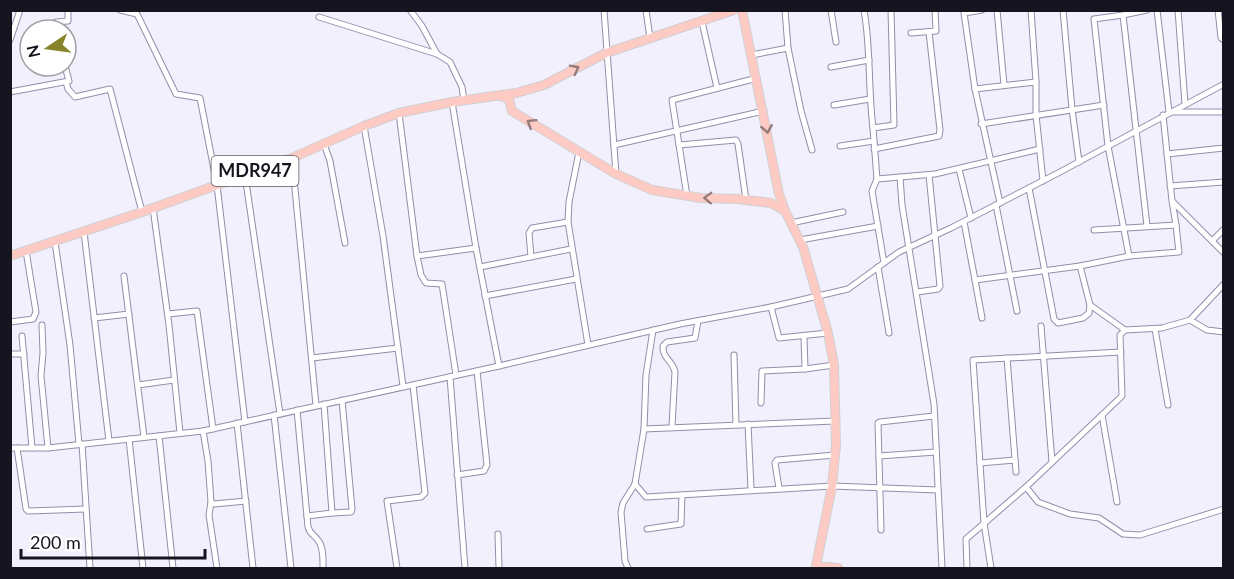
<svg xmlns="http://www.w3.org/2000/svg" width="1234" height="579" font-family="Lato,sans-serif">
  <rect width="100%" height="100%" fill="#f2f0fd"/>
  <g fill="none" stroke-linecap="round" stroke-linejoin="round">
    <defs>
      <g id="minor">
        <path d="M120 10 137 14 176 94 200 98 217 185 245 422"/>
        <path d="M410 10 422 26 437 54 450 62 462 87 464 101"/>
        <path d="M604 10 616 174"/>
        <path d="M646 10 650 38"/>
        <path d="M785 10 788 48"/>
        <path d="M831 10 836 42"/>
        <path d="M864 10C871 49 868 89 873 128"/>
        <path d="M982 10 964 13 975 89 1036 82V115L1043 181"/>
        <path d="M997 10 1004 85"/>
        <path d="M1031 10 1036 82"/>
        <path d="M1063 10 1072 109 1079 162"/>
        <path d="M1157 10 1169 112H1224"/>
        <path d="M1178 10 1185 104"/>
        <path d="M1218 10 1221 38 1224 40"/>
        <path d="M1123 15 1147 10"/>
        <path d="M319 17 437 54"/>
        <path d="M702 22 717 88"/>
        <path d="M58 30 56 22 68 21V10"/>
        <path d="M911 33 936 31 935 10"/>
        <path d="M10 40 20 10"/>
        <path d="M752 55 788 48 801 111 812 150"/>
        <path d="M831 67 869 60"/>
        <path d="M66 82 68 89 75 97 110 89 142 212"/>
        <path d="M975 89 1000 203"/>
        <path d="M10 92 69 81 65 66"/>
        <path d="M452 102 476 248 499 366 680 324 771 307 848 289 899 252 951 228 1060 172 1224 84"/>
        <path d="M834 105 870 99"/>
        <path d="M399 113 417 256 476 248"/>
        <path d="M981 124 1104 105"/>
        <path d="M364 126 383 236 403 386"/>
        <path d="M324 144 330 161 345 243"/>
        <path d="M614 145 764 111"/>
        <path d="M679 145 736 140 738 144 746 200"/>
        <path d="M840 146 874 141"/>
        <path d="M874 149 939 136 940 130 929 32"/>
        <path d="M579 152 569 202 568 222 588 345"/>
        <path d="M1167 154 1224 148"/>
        <path d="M292 158 316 405"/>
        <path d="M959 169 971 218"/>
        <path d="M245 175 280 414"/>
        <path d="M900 177 902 205 934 404 942 568"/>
        <path d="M877 179 935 174 1040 149"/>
        <path d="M1170 186 1224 182"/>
        <path d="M1029 188 1054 319 1058 323 1083 318 1089 313 1090 305"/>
        <path d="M687 196 672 100 757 78"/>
        <path d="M1173 202 1224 253"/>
        <path d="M996 205 1017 311"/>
        <path d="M153 208 169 325 180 433"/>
        <path d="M964 222 975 280 1080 266 1129 256 1179 252 1176 225"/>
        <path d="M791 223 843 212"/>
        <path d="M1094 230 1176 225 1172 201 1163 115"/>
        <path d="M84 232 109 441"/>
        <path d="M800 240 878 226"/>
        <path d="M1213 240 1224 229"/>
        <path d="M55 242 70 345 79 444"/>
        <path d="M417 256 421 275 426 283 442 284 456 375"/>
        <path d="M1129 256 1108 146 1094 19 1123 15 1147 226"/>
        <path d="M531 257 529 233 532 228 568 222"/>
        <path d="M884 263 872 191 877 179 873 128 894 125 891 10"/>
        <path d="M1080 266 1090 305 1125 330"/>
        <path d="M480 267 571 249"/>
        <path d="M878 267 889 333"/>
        <path d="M124 276 144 437"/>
        <path d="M975 280 982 318"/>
        <path d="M917 292 938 289 940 286 929 175"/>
        <path d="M485 296 576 279"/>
        <path d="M771 307 779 338 828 333"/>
        <path d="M168 314 197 311 213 429"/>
        <path d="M94 318 129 314"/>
        <path d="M1190 320 1207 330 1224 332"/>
        <path d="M10 322 33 319 36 312 26 251"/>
        <path d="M42 325 43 353 41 376 48 448"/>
        <path d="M1041 326 1052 462"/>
        <path d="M1155 329 1168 405"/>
        <path d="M22 336 32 448"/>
        <path d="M804 336 805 369"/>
        <path d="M10 354H24"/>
        <path d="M734 355 736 425"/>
        <path d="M312 358 398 348"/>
        <path d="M1007 358 1016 472"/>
        <path d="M450 377 465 568"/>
        <path d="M138 385 174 380"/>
        <path d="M761 403 762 371 805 369 834 365"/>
        <path d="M297 410 308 527C310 534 313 534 317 539 324 546 323 560 323 568"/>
        <path d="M274 415 291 568"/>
        <path d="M1102 415 1117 502"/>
        <path d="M237 423 253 568"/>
        <path d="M748 424 751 489"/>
        <path d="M672 426 675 372C673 361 662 358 663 346L667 342 695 338 698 321"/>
        <path d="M644 429 835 421"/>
        <path d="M203 431 208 461 211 502 214 504 246 501"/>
        <path d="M159 436 173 568"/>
        <path d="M129 439 143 568"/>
        <path d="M82 444 90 568"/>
        <path d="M10 448H48L203 431 499 366"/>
        <path d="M17 448 26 509 28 511 86 509"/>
        <path d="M879 456 936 452"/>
        <path d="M980 463 1015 460"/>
        <path d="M457 475 484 471 487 465 477 371"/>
        <path d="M635 484 646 497 832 486 938 490"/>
        <path d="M1026 487 1038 502 1070 514 1099 518 1123 534 1140 535 1224 509"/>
        <path d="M779 488 775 463 777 460 835 455"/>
        <path d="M211 502 209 515 217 568"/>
        <path d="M332 513 351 512 352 509 342 400"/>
        <path d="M307 516 332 513 324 404"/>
        <path d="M647 529 681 524 682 495"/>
        <path d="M881 530 878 423 880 422 934 416"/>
        <path d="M498 534 499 568"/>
        <path d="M397 568 387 501 421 497 425 493 413 385"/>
        <path d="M628 568 625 561 621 512 623 503 635 484 644 429 646 375 653 330"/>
        <path d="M967 568 966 539 1026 487 1122 396 1120 335 1125 330 1162 328 1190 320 1224 284"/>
        <path d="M991 568 984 523 973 360 1121 352"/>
      </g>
      <g id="primary">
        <path d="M742 10 779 194 785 211 803 247 828 333 834 365 836 445 832 486 816 566 838 568"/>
        <path d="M501 96 509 99 512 111 616 174 652 190 701 198 738 199 771 203 785 211"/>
        <path d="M10 256 142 212 292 158 364 126 399 113 452 102 516 93 544 85 606 53 734 10"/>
      </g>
    </defs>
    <use href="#minor" stroke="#928eaa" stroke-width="7"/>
    <use href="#primary" stroke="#d0d0d2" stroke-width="10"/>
    <use href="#minor" stroke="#fff" stroke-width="5"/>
    <use href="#primary" stroke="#fecbc4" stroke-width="8"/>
  </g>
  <defs><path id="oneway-chevron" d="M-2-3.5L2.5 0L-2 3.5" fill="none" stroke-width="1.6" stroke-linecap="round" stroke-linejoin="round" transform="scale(1.5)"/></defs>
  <g stroke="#96797a">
    <use href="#oneway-chevron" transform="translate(575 69) rotate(-27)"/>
    <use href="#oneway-chevron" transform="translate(531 123) rotate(-148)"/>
    <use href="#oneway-chevron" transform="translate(767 129) rotate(80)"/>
    <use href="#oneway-chevron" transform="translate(708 198) rotate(-178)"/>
  </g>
  <g text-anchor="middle" stroke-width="5" stroke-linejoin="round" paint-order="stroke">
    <rect fill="#fff" stroke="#5c5b62" stroke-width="1.5" x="211.5" y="156" width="87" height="30" rx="4.5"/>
    <g font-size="18" font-weight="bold" fill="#16151f">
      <text x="255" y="177">MDR947</text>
    </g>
  </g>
  <rect width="1234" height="579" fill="none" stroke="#16151f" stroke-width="24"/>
  <g transform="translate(48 48) rotate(257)"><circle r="28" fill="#ffffff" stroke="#a2a1a5" stroke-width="1.5"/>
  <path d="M0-4.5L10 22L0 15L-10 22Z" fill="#86832b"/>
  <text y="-9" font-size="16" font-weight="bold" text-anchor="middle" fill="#16151f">N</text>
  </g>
  <path d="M21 549v9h184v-9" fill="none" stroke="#16151f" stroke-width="3"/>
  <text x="30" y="549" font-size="18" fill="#16151f" stroke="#ffffff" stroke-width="4.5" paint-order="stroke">200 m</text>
</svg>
